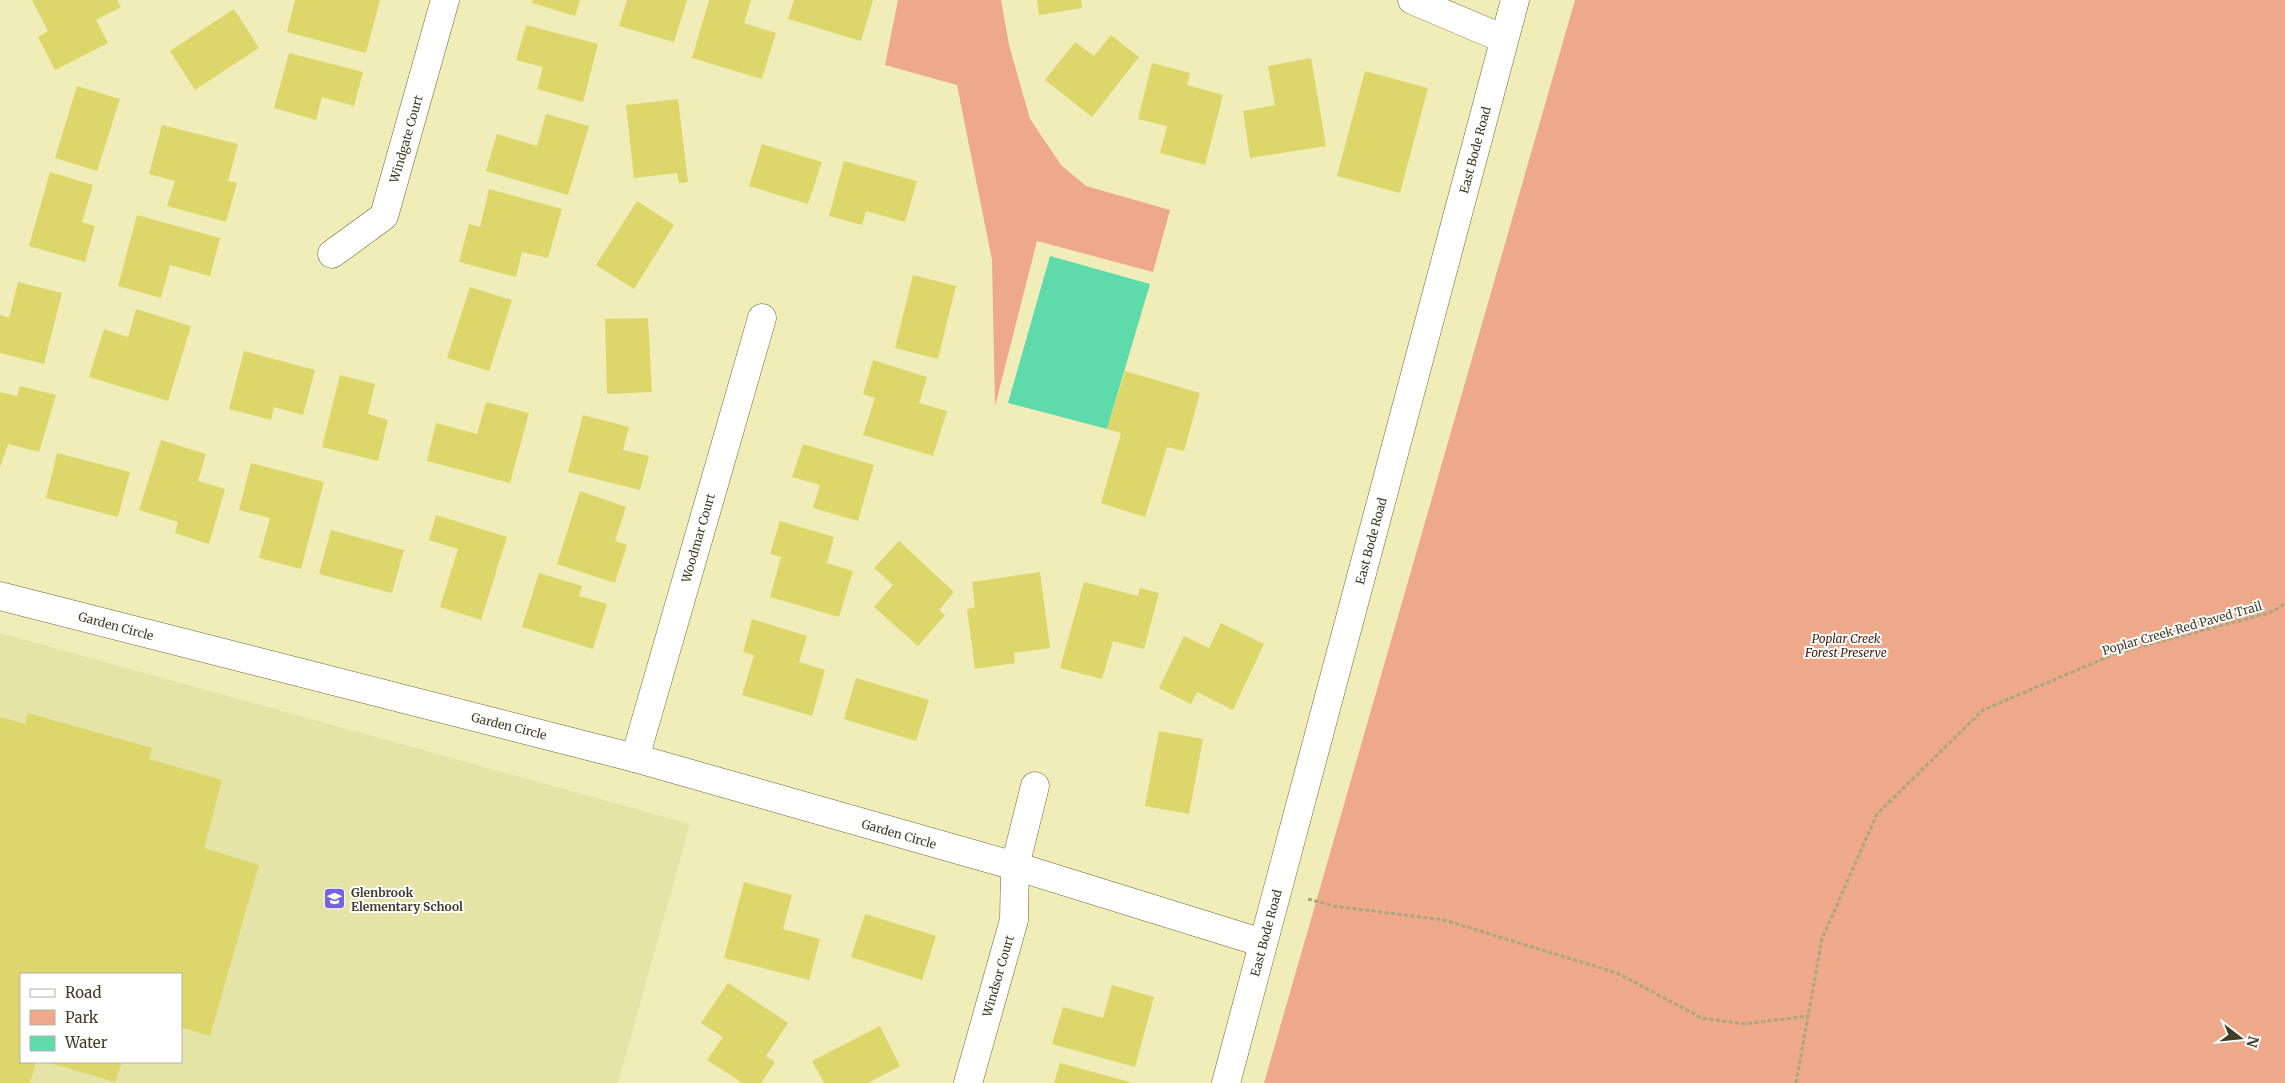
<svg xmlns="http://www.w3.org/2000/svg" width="2285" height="1083" font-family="Merriweather,serif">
<rect width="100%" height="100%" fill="#f0edb9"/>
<path fill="#e6e3a7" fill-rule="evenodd" d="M0 633 690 824 618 1083H0ZM21 974H181V1062H21Z"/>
<g fill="#eda98a">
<path d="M898 0H1001L1009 45 1030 119 1061 165 1086 186 1170 210 1153 272 1037 241 995 406 992 260 957 85 885 65Z"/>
<path d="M1575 0H2285V1083H1264Z"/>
</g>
<path fill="#5edaab" d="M1050 256 1150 284 1107 429 1008 403Z"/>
<g fill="#ddd76b">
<path d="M32 0H117L121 7 96 20 108 43 55 70 38 37 48 31Z"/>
<path d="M295 0H380L366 53 287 32Z"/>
<path d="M533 0H580L575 16 532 3Z"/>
<path d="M627 0H687L674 42 619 26Z"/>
<path d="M709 0H751L744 23 776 33 762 79 692 58Z"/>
<path d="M794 0H873L861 41 788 19Z"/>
<path d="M1037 0H1081L1082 8 1039 15Z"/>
<path d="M234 9 259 48 195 90 170 51Z"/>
<path d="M526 25 598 44 583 102 537 89 543 67 516 60Z"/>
<path d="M1111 35 1139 57 1092 117 1045 80 1075 42 1094 56Z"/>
<path d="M289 53 363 72 354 106 322 97 316 120 274 108Z"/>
<path d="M1311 58 1326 146 1250 158 1243 111 1275 105 1268 66Z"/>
<path d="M1152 63 1190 73 1187 85 1223 95 1205 165 1160 153 1167 126 1138 119Z"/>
<path d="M1365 71 1428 88 1400 193 1337 176Z"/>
<path d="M77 86 120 99 97 171 55 158Z"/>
<path d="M678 99 688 182 679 183 677 173 634 178 626 105Z"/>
<path d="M546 114 589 126 568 195 486 171 497 134 537 146Z"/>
<path d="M162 125 238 144 228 181 237 183 226 222 167 206 175 181 149 174Z"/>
<path d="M762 144 822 162 808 204 749 186Z"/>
<path d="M844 161 917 181 905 222 866 211 862 225 829 216Z"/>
<path d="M50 172 93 185 82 222 95 226 85 262 29 246Z"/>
<path d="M489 189 562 209 548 258 522 252 516 277 459 262 469 224 480 227Z"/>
<path d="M637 201 674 225 634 289 596 265Z"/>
<path d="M137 215 220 238 210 276 170 265 161 298 118 286Z"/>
<path d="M913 275 956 286 938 359 895 348Z"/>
<path d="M18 282 62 293 44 364 0 353V315L9 318Z"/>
<path d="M470 287 512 300 489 371 447 358Z"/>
<path d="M136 309 191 326 168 401 89 377 104 329 128 337Z"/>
<path d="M648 318 652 392 607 394 605 319Z"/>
<path d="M244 351 315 370 303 415 274 407 271 420 229 409Z"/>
<path d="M873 360 927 377 919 403 947 411 933 456 863 435 875 398 863 394Z"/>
<path d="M1125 371 1200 393 1184 451 1167 447 1145 517 1101 503 1121 433 1107 429Z"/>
<path d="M340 375 375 384 368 414 388 420 378 461 322 447Z"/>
<path d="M20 386 56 395 39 452 8 444 0 468V392L17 396Z"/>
<path d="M486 402 529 413 510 483 427 461 436 423 477 434Z"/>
<path d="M583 415 629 427 623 450 649 456 640 490 568 472Z"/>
<path d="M161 440 206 454 198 481 225 489 209 544 175 533 178 522 139 510Z"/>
<path d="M803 444 874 465 858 521 813 508 820 485 792 477Z"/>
<path d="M57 453 130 472 118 517 46 498Z"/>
<path d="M251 463 324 482 301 569 259 558 270 518 239 510Z"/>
<path d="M580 491 626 507 615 541 627 545 615 583 557 564Z"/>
<path d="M436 515 507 537 481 620 440 607 458 549 429 540Z"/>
<path d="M780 521 834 537 827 563 853 571 839 617 770 597 781 557 770 554Z"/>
<path d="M331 530 404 550 392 593 319 574Z"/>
<path d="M899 541 954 592 939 610 945 615 918 646 874 607 893 585 874 568Z"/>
<path d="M1040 572 1050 648 1014 653 1015 663 975 669 967 609 975 607 972 582Z"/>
<path d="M539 573 582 586 579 596 607 604 593 649 522 627Z"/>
<path d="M1084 582 1138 596 1140 588 1159 593 1144 649 1113 641 1102 679 1060 668Z"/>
<path d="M752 619 807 636 799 662 825 670 812 716 742 695 754 655 743 652Z"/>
<path d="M1221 623 1264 644 1233 710 1197 692 1191 704 1159 688 1184 636 1209 648Z"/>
<path d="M856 678 929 700 916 741 844 719Z"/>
<path d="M28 713 152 748 149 759 222 780 204 848 259 865 210 1036 181 1027V974H21V1062H36L30 1083H0V717L25 724Z"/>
<path d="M1159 731 1203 739 1189 814 1145 806Z"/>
<path d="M744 882 792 895 783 929 820 939 809 980 724 958Z"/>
<path d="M865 914 936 936 922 980 851 957Z"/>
<path d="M728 983 788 1023 766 1056 775 1062 761 1083H742L707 1060 723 1037 701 1023Z"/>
<path d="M1112 985 1154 997 1135 1067 1052 1044 1063 1007 1103 1018Z"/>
<path d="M880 1026 900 1066 868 1083H824L812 1061Z"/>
<path d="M46 1062H122L115 1082Z"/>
<path d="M1060 1063 1130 1082V1083H1054Z"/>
</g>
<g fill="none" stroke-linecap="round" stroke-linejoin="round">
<defs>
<g id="minor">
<path d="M1412 0 1504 39"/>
<path d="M332 254 384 216 445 0"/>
<path d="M0 596 635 758 1015 866 1263 943"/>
<path d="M635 758 762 318"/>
<path d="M968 1083 1014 920 1015 866 1035 786"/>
<path d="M1226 1083 1515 0"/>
</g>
</defs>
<use href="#minor" stroke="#696637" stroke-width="29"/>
<g stroke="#a9a77f" stroke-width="3" stroke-dasharray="4 2.5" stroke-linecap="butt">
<path d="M1308 899 1334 906 1444 920 1617 973 1702 1018 1744 1024 1808 1016"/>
<path d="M1796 1083 1822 939 1877 814 1983 710 2117 653 2269 613 2285 604"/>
</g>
<use href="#minor" stroke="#fff" stroke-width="28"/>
</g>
<defs>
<symbol id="school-square" viewBox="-11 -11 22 22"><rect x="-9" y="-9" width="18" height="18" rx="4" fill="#7463de" stroke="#fff"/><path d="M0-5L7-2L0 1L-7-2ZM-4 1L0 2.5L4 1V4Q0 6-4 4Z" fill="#fff"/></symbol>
</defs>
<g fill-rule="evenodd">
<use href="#school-square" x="322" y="886" width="25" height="25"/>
</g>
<g text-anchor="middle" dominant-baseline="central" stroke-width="4" stroke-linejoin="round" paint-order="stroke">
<g font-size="12" fill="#3e3d28" stroke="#fff">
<text transform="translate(406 139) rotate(-74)">Windgate Court</text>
<text transform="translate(1475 150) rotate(-75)">East Bode Road</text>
<text transform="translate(698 538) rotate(-74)">Woodmar Court</text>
<text transform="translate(1371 541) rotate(-75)">East Bode Road</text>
<text transform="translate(116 626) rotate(15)">Garden Circle</text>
<text transform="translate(2182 628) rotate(-16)">Poplar Creek Red Paved Trail</text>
<text transform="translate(509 726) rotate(14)">Garden Circle</text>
<text transform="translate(899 834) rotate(16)">Garden Circle</text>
<text transform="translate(1266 933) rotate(-75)">East Bode Road</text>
<text transform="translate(998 976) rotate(-74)">Windsor Court</text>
</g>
<g font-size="12" font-style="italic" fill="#47220f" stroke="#fff">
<text x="1846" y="638">Poplar Creek<tspan x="1846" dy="14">Forest Preserve</tspan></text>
</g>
<g font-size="12" font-weight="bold" fill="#3e3d28" stroke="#fff" text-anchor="start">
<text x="351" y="892">Glenbrook<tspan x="351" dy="14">Elementary School</tspan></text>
</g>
</g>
<rect x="20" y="973" width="162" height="90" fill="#ffffff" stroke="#b2b1a9"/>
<rect x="30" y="989" width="25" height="8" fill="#ffffff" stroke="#b2b1a9"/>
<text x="65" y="998" font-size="15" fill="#3e3d28">Road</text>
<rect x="30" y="1010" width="25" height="15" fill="#eda98a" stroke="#b2b1a9"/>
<text x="65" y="1023" font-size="15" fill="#3e3d28">Park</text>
<rect x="30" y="1036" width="25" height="15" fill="#5edaab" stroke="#b2b1a9"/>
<text x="65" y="1048" font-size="15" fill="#3e3d28">Water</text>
<g transform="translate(2240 1038) rotate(106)" stroke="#ffffff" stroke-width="4" paint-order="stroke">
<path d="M0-4L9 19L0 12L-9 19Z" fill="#3e3d28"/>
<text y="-8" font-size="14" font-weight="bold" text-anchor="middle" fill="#3e3d28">N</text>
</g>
</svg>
